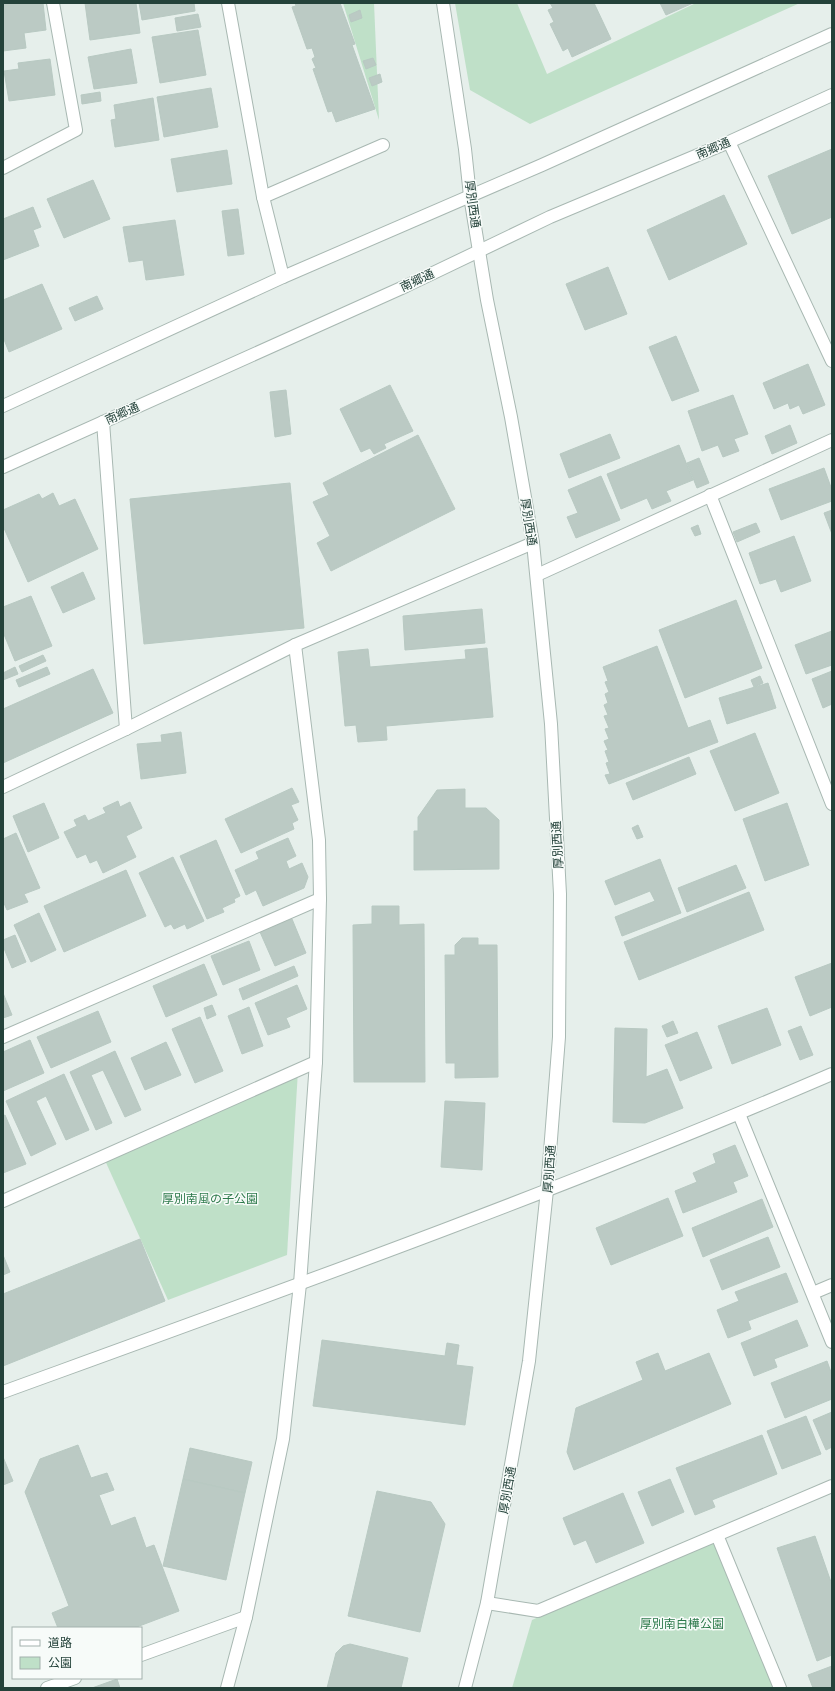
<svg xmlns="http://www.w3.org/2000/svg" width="835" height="1691" font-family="'IBM Plex Sans','Noto Sans JP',sans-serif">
<rect width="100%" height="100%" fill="#e6efeb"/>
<g fill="#bfe0c8">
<path d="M343 3H374L379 120Z"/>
<path d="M455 3H517L547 74 696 3H800L530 124 470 90Z"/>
<path d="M298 1070 287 1255 168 1300 103 1156Z"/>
<path d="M717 1535 779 1688H512L532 1620Z"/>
</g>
<g fill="#bbcac4" stroke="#b8c9c2">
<path d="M3 3H43L46 30 24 33 26 48 3 51Z"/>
<path d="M85 3H136L140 33 90 40Z"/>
<path d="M139 3H194L195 11 142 20Z"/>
<path d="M295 3H340L355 44 352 45 375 109 336 122 332 111 328 112 313 69 316 68 312 59 315 57 312 48 307 49 292 7 296 6Z"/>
<path d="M550 3H594L611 39 572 57 568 48 563 51 550 24 554 22 548 10 553 8Z"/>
<path d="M660 3H693L666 15Z"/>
<path d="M360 10 362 18 351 22 349 15Z"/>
<path d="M198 14 201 27 177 31 175 18Z"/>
<path d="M198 30 206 75 160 83 152 37Z"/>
<path d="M131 49 137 83 94 89 88 57Z"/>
<path d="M373 58 376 65 366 69 363 61Z"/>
<path d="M50 59 55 95 9 101 4 71 19 69 18 63Z"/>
<path d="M380 74 382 82 372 86 369 78Z"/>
<path d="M211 88 218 127 164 137 157 97Z"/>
<path d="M100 92 101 101 82 104 81 95Z"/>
<path d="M153 98 159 140 115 147 111 120 116 119 114 105Z"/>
<path d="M832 149V217L792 234 768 176Z"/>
<path d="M227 150 232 184 177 192 171 159Z"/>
<path d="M93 180 110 219 64 238 47 199Z"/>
<path d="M724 195 747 244 669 280 647 230Z"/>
<path d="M33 207 41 227 33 230 39 246 3 260V219Z"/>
<path d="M238 209 244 254 228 256 222 211Z"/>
<path d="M175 220 184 275 146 280 143 260 129 262 123 227Z"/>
<path d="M608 267 627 314 585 330 566 284Z"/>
<path d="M42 284 62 329 9 352 3 337V300Z"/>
<path d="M97 296 103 309 75 321 69 308Z"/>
<path d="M676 336 699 391 672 401 649 347Z"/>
<path d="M808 364 825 405 803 414 799 405 790 409 788 403 774 409 763 383Z"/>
<path d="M390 385 413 431 384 444 386 448 374 454 370 448 361 452 340 409Z"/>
<path d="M286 390 291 434 275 437 270 392Z"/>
<path d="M733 395 748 434 734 439 739 451 723 457 718 445 702 451 688 411Z"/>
<path d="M790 425 797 443 772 454 765 436Z"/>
<path d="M610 434 620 458 569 478 560 454Z"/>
<path d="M418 435 455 509 331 571 317 543 330 536 313 502 329 495 323 483Z"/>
<path d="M679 445 693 480 666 491 671 501 652 509 647 498 621 509 607 474Z"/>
<path d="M699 458 709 483 697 488 687 463Z"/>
<path d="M824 468 832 490V501L781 520 769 489Z"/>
<path d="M601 476 620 520 576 538 567 517 578 513 568 490Z"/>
<path d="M290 483 304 628 144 644 130 499Z"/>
<path d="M53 493 59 506 75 499 98 549 28 582 3 526V510L39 494 42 499Z"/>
<path d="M832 510V534L824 513Z"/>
<path d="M756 523 760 532 737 542 733 532Z"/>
<path d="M698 525 701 534 695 536 691 528Z"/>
<path d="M794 536 811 581 781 592 776 579 760 584 749 553Z"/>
<path d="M83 572 95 599 63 613 51 587Z"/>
<path d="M31 596 52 646 15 661 3 632V607Z"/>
<path d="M736 600 762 668 685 698 659 630Z"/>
<path d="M482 609 485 643 405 650 403 616Z"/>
<path d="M832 631V665L806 674 795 645Z"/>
<path d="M657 646 688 728 710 720 718 742 609 784 605 775 610 774 606 763 609 762 605 751 608 750 604 741 609 739 605 729 609 728 604 716 608 715 604 705 608 703 605 694 609 692 605 682 608 681 603 667Z"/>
<path d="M487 648 493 717 386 726 387 740 358 742 356 725 345 726 338 652 368 649 370 667 466 659 465 650Z"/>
<path d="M43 655 46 661 22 672 19 666Z"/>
<path d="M15 667 18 674 3 680V673Z"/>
<path d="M47 667 50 674 19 687 16 680Z"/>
<path d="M93 669 113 713 3 763V709Z"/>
<path d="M832 671V704L823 708 812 679Z"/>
<path d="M760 676 763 683 754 687 751 680Z"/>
<path d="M768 683 776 708 727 724 719 698Z"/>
<path d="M181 732 186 773 141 779 137 744 162 742 161 735Z"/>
<path d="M755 733 779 793 735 811 710 751Z"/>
<path d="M689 757 696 774 633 800 626 783Z"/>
<path d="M292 788 299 802 291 805 298 820 292 823 294 829 241 853 225 819Z"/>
<path d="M465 789V808H486L499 820V869L414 870V831H418V817L437 790Z"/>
<path d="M118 801 120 807 130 802 142 828 126 836 136 857 103 873 97 860 90 863 86 854 77 858 64 832 77 826 74 820 85 815 88 821 106 813 103 808Z"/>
<path d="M44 803 59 838 28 852 13 816Z"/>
<path d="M787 803 809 865 765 881 743 819Z"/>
<path d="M638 825 643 837 637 839 632 828Z"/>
<path d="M16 833 40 888 24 894 28 902 7 910 3 901V839Z"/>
<path d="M288 838 296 856 286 861 289 869 302 863 308 877 304 888 263 906 256 890 246 895 235 870 259 859 256 852Z"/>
<path d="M216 840 240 896 234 899 235 902 222 908 224 912 207 919 180 856Z"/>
<path d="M173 857 204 921 187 929 185 924 174 929 171 924 165 927 139 873Z"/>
<path d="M660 859 681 913 622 936 615 917 655 901 650 891 615 905 605 881Z"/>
<path d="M736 865 746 888 687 912 678 888Z"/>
<path d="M126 870 146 916 64 952 44 906Z"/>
<path d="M749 892 764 930 639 980 624 942Z"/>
<path d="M372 906H399V925L424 924 425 1082H354L353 925 372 924Z"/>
<path d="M39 913 56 950 31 962 14 925Z"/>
<path d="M292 919 306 953 275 966 260 932Z"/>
<path d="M15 935 26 962 12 968 3 946V940Z"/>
<path d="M462 938H478V945H497L498 1077 455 1078V1063H446L445 955H455V945Z"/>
<path d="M249 941 260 970 223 985 211 956Z"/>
<path d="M832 963V1007L810 1016 795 977Z"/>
<path d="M204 964 217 995 166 1017 153 986Z"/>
<path d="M294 966 298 976 243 1000 239 989Z"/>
<path d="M297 985 307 1009 286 1018 290 1027 268 1035 255 1003Z"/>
<path d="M3 993 12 1015 3 1018Z"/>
<path d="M212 1005 216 1015 207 1019 204 1008Z"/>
<path d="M249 1007 263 1046 242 1054 228 1016Z"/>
<path d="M767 1008 781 1045 732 1064 718 1026Z"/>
<path d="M98 1011 111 1042 51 1068 37 1037Z"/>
<path d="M200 1017 223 1071 195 1083 172 1029Z"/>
<path d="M673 1021 678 1033 667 1037 662 1026Z"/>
<path d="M801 1026 813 1055 800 1060 788 1031Z"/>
<path d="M615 1028 647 1029 646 1077 667 1069 683 1108 645 1123 613 1122Z"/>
<path d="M697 1032 712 1068 680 1081 665 1045Z"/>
<path d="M30 1040 44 1073 3 1091V1052Z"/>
<path d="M166 1042 181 1075 145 1090 131 1058Z"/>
<path d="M115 1051 141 1110 125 1117 103 1070 91 1075 112 1123 96 1130 70 1072Z"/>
<path d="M64 1074 89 1130 66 1140 46 1096 36 1101 56 1144 31 1156 6 1101Z"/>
<path d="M445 1101 485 1103 482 1170 441 1167Z"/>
<path d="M5 1115 26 1164 3 1173V1116Z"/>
<path d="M735 1145 748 1176 733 1182 737 1192 683 1213 675 1191 697 1182 693 1173 716 1163 713 1154Z"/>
<path d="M668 1198 683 1236 611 1265 596 1228Z"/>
<path d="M762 1199 773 1227 703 1257 692 1228Z"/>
<path d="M768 1237 780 1267 722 1290 710 1260Z"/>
<path d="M140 1239 165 1301 3 1366V1294Z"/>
<path d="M3 1255 10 1272 3 1275Z"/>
<path d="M786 1273 798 1302 748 1321 751 1329 728 1338 717 1310 739 1301 735 1292Z"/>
<path d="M797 1320 808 1346 774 1359 777 1367 754 1376 741 1343Z"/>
<path d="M322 1340 445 1356 447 1343 459 1345 456 1365 473 1367 465 1425 313 1406Z"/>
<path d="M658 1353 665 1371 709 1353 731 1404 574 1470 567 1452 576 1408 643 1380 636 1362Z"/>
<path d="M827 1361 832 1375V1399L785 1418 771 1383Z"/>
<path d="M832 1412V1447L826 1450 813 1420Z"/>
<path d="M806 1416 821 1454 782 1469 767 1431Z"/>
<path d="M762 1435 777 1474 712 1500 715 1507 695 1515 676 1468Z"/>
<path d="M78 1445 91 1478 107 1473 114 1490 99 1495 111 1526 135 1517 146 1548 154 1545 179 1611 134 1628H58L52 1613 69 1606 25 1492 40 1459Z"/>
<path d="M190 1448 252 1462 245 1493 183 1479Z"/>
<path d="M3 1457 13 1481 3 1485Z"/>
<path d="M183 1479 245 1493 226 1580 163 1566Z"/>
<path d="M670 1479 684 1512 652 1526 638 1492Z"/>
<path d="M377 1491 431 1502 445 1524 420 1632 348 1616Z"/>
<path d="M623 1493 644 1543 596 1563 586 1540 574 1545 563 1518Z"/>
<path d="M815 1536 832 1585V1655L817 1661 777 1548Z"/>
<path d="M350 1644 408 1658 401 1688H327L336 1653 343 1646Z"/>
<path d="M832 1666V1688H813L808 1675Z"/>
<path d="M117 1679 120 1688H92Z"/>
</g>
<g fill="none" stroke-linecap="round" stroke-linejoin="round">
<defs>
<g id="minor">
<path d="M228 3 263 197 283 277"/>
<path d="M443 3 465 149 470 196 487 300 511 417 533 543 551 724 560 894 559 1037 547 1190 529 1361 487 1603 465 1688"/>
<path d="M729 142 832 361"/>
<path d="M3 168 76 130 53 3"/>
<path d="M263 197 383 145"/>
<path d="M3 406 283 277 542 165 832 34"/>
<path d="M103 422 126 729"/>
<path d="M3 467 406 286 550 217 729 142 832 95"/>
<path d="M710 495 832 804"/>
<path d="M537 575 832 440"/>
<path d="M3 787 126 729 295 645 533 543"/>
<path d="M3 1037 320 899"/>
<path d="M739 1114 832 1342"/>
<path d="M3 1201 316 1062"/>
<path d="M813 1293 832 1285"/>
<path d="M3 1392C281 1291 560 1191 832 1074"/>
<path d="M717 1535 780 1688"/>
<path d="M487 1603 538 1611 832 1486"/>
<path d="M141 1655 246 1617"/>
<path d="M47 1688 75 1678"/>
<path d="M227 1688 246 1617 283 1439 300 1284 316 1062 320 899 319 840 295 645"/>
</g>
</defs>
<use href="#minor" stroke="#a8b8b2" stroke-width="14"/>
<use href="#minor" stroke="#fff" stroke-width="12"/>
</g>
<g text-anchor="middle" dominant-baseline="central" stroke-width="3" stroke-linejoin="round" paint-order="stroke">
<g font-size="12" fill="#24423a" stroke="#f7fbf9">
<text transform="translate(713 148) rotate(-23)">南郷通</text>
<text transform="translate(473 204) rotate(82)">厚別西通</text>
<text transform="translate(417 280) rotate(-25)">南郷通</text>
<text transform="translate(122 413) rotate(-24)">南郷通</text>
<text transform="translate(529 522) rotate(81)">厚別西通</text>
<text transform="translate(557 845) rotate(-93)">厚別西通</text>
<text transform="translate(549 1169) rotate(-86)">厚別西通</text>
<text transform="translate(507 1490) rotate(-80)">厚別西通</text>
</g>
<g font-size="12" fill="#2d7a4b" stroke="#f7fbf9">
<text x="210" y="1198">厚別南風の子公園</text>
<text x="682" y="1623">厚別南白樺公園</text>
</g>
</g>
<rect width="835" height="1691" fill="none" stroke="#24423a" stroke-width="8"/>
<rect x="12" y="1627" width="130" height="52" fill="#f7fbf9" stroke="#a3b1ad"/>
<rect x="20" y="1640" width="20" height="6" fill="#ffffff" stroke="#a3b1ad"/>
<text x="48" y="1647" font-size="12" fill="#24423a">道路</text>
<rect x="20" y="1657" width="20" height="12" fill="#bfe0c8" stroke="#a3b1ad"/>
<text x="48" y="1667" font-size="12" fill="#24423a">公園</text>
</svg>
